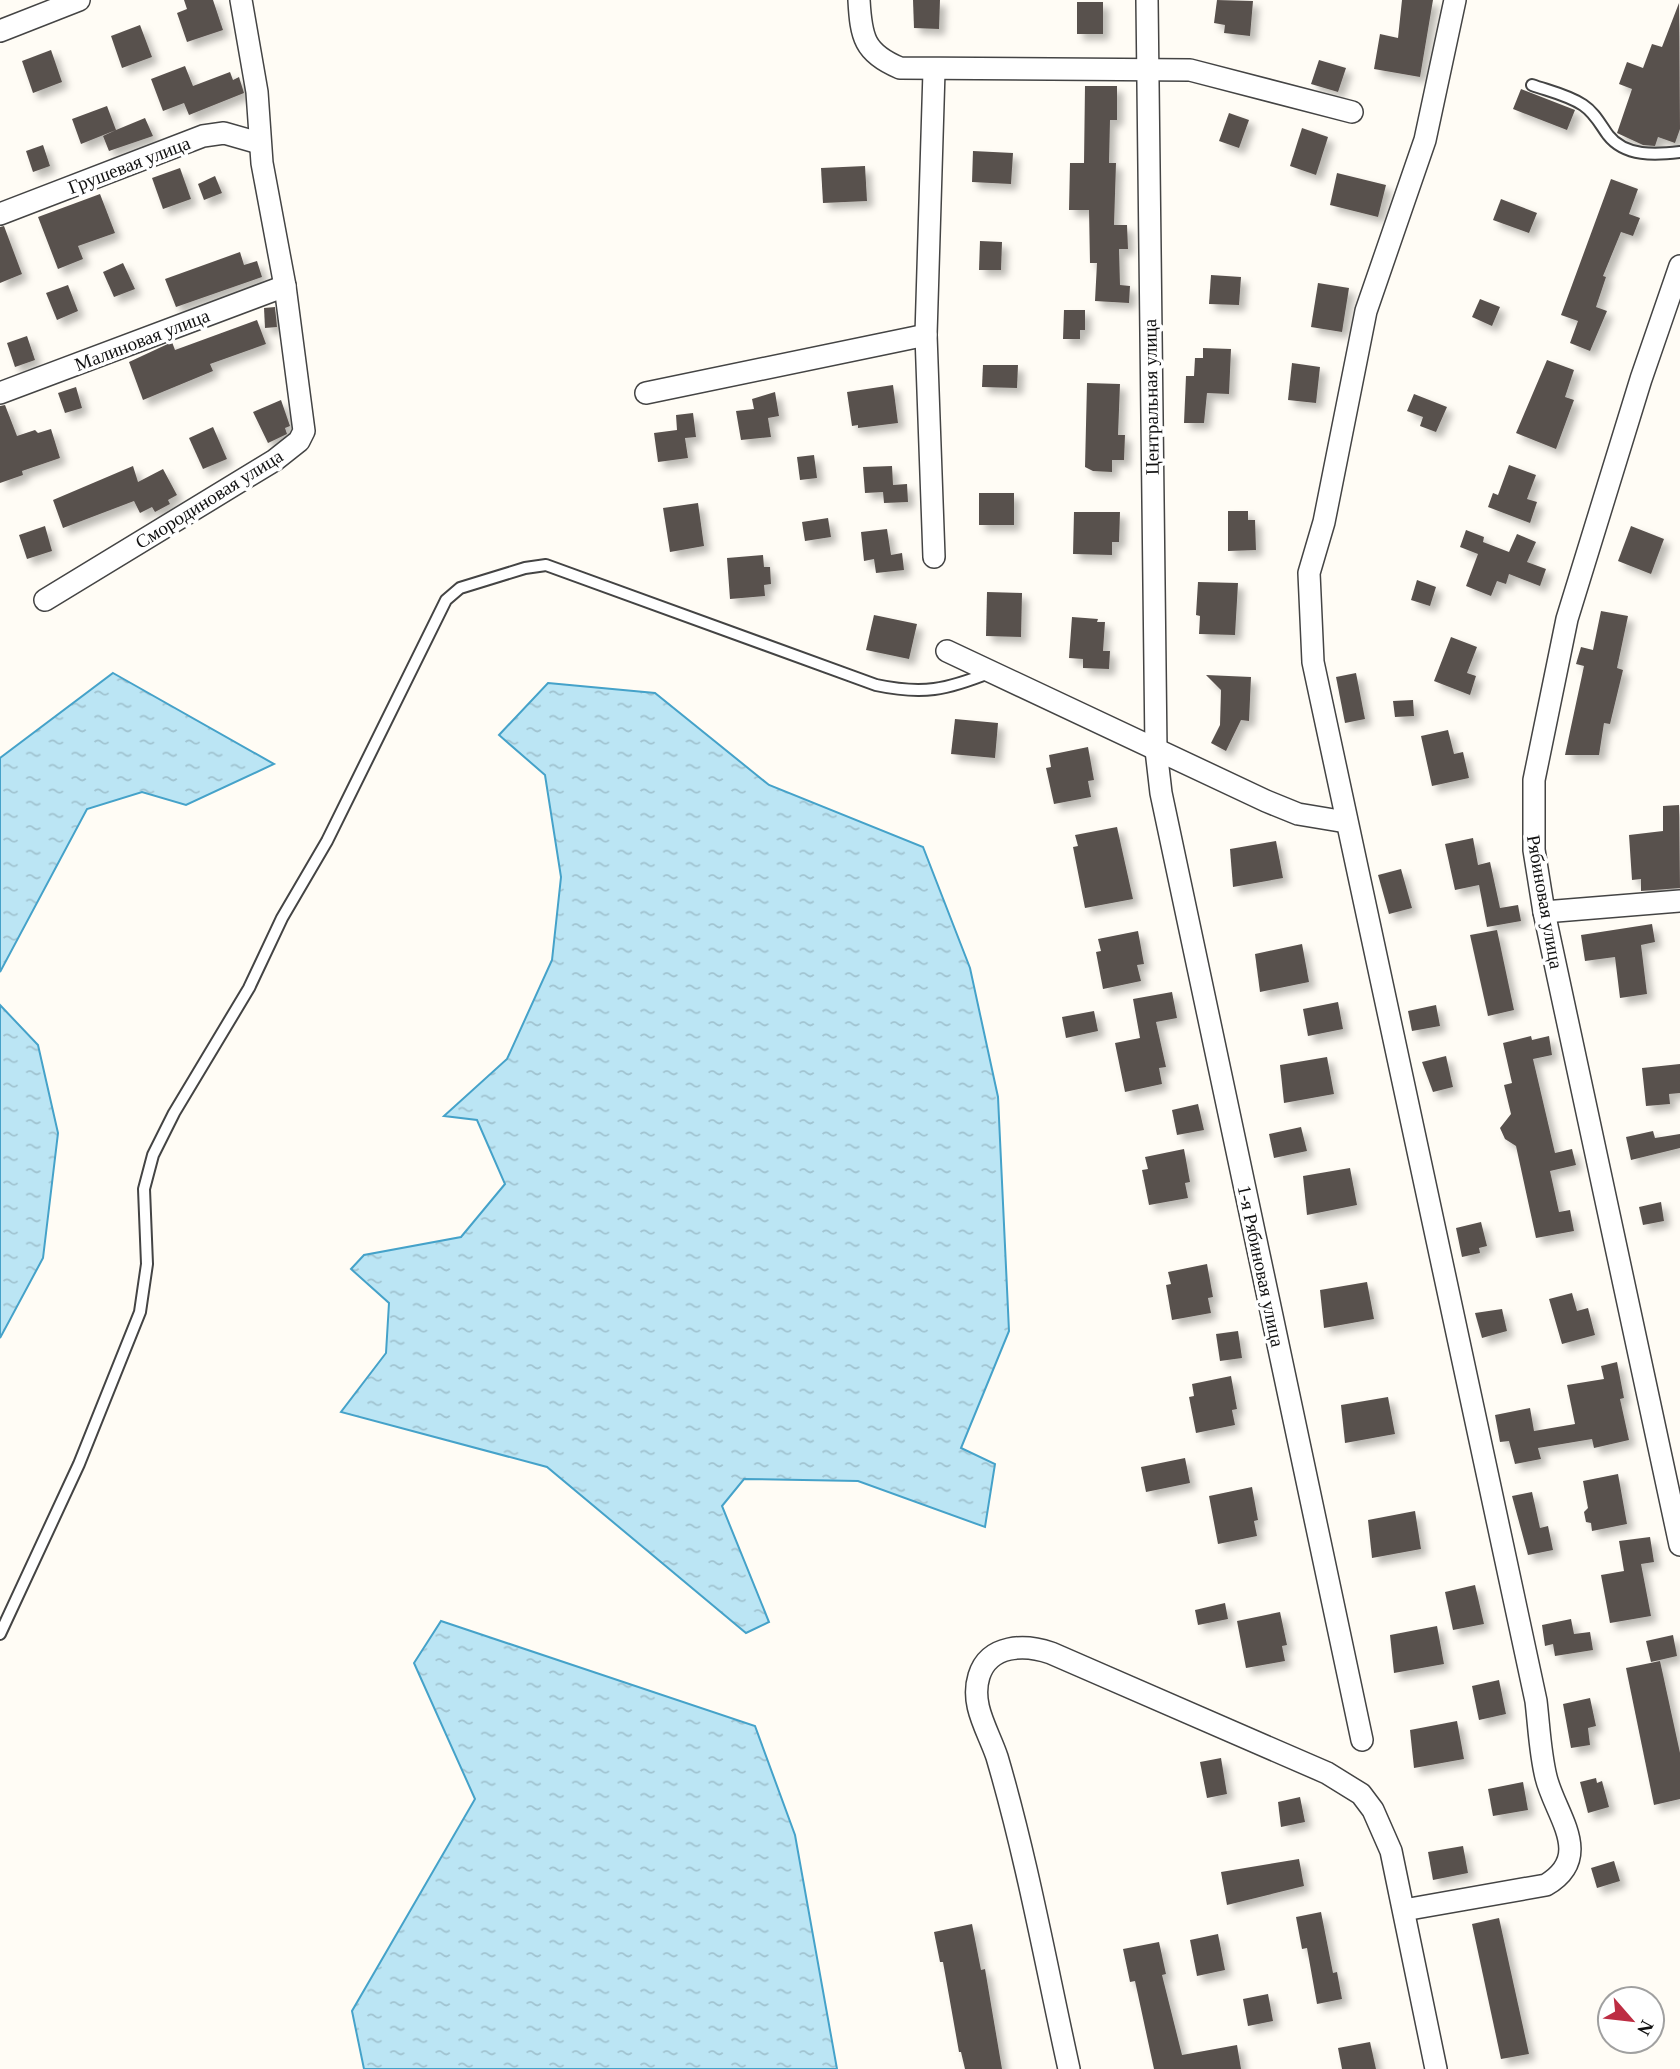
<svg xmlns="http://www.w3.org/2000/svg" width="1680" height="2069" font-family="'Times New Roman',serif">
<defs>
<pattern id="water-ripples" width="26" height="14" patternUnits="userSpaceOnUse" patternTransform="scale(1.75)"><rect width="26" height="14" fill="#bbe5f4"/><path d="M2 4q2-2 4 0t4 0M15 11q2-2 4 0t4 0" fill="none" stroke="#a0c3d0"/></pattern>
<filter id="shadow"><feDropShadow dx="6" dy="6" stdDeviation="3.5" flood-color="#0004"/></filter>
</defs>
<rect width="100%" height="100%" fill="#fffcf5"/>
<g fill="url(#water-ripples)" stroke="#45a2c9" stroke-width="2">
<path d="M113 673 274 764 186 805 142 792 87 809 0 972V758Z"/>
<path d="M548 683 655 693 769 785 923 847 970 968 998 1097 1009 1331 961 1448 995 1464 985 1527 858 1481 744 1479 722 1506 769 1622 746 1633 547 1467 341 1412 386 1353 389 1303 351 1269 364 1255 461 1237 505 1184 477 1120 444 1116 507 1059 552 960 561 877 545 775 499 735Z"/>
<path d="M0 1005 38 1045 58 1133 43 1258 0 1338Z"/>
<path d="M441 1621 755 1726 795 1835 837 2069H364L352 2011 475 1799 414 1663Z"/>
</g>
<g fill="#59514d" filter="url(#shadow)">
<path d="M184 0H213L223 30 187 42 177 13 187 9Z"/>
<path d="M913 0H940L939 29 914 28Z"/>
<path d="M1217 0 1253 1 1250 36 1224 33 1225 25 1214 23Z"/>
<path d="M1402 0H1433L1420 77 1374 69 1380 34 1398 38Z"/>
<rect x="1077" y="2" width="26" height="32"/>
<path d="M1679 3 1680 129 1675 143 1658 137 1655 146 1643 145 1617 133 1632 89 1619 84 1627 62 1643 68 1652 44 1662 47Z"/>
<path d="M140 25 152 57 122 68 111 36Z"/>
<path d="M51 50 62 82 33 93 22 61Z"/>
<path d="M1319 60 1346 68 1338 92 1311 84Z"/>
<path d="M185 66 193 86 230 72 233 80 239 77 244 93 189 115 184 103 163 111 151 79Z"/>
<path d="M1085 86H1117V120H1110L1109 163H1116L1114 225H1127L1128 249H1119L1120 285 1130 286 1129 303 1095 301 1097 263H1090L1089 210H1069L1070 163H1084Z"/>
<path d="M1521 89 1575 110 1567 130 1513 109Z"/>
<path d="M107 106 116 130 145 118 153 136 109 151 103 136 116 130 81 144 72 119Z"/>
<path d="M1229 113 1249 120 1239 148 1219 141Z"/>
<path d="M1302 128 1328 137 1316 175 1290 166Z"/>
<path d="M43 145 50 166 33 172 26 151Z"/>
<path d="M973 151 1013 153 1011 184 972 182Z"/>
<path d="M865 166 867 201 823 203 821 168Z"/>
<path d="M180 168 191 199 163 209 152 178Z"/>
<path d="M1337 173 1386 185 1378 217 1330 205Z"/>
<path d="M215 176 222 193 204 200 198 184Z"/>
<path d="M1611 179 1638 189 1629 214 1640 218 1633 236 1621 232 1603 276 1606 277 1596 307 1607 311 1590 351 1570 343 1578 321 1561 315Z"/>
<path d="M100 194 115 233 78 246 83 259 58 269 38 217Z"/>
<path d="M1501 199 1537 213 1529 233 1493 220Z"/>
<path d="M4 226 22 274 0 283V227Z"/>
<path d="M980 241 1002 242 1001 270H979Z"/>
<path d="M240 252 244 265 257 261 262 277 176 307 165 279Z"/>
<path d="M123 263 135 289 114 297 103 272Z"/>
<path d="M1211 275 1241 277 1239 305 1209 304Z"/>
<path d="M1318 283 1349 288 1342 332 1311 327Z"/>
<path d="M68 285 78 311 57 320 46 293Z"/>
<path d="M1480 299 1500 307 1492 326 1472 317Z"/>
<path d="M275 307 277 327 265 328 264 308Z"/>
<path d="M1064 310H1085V330H1080V339H1063Z"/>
<path d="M257 320 266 344 210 364 213 371 143 400 129 362 172 342 175 350Z"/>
<path d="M27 336 35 360 15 367 7 343Z"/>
<path d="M1203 348 1231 349 1229 394 1207 393 1204 423H1184L1186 376H1194L1195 358H1203Z"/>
<path d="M1547 360 1574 370 1565 397 1574 400 1556 449 1516 433Z"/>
<path d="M1292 363 1320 367 1316 403 1288 400Z"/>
<path d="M983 365H1018L1017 388 982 387Z"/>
<path d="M1087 383 1120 384 1118 435H1125L1124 460H1112V472L1093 471 1085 467Z"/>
<path d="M893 385 898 423 858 428V425L852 426 847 392Z"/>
<path d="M76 387 82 408 65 413 58 393Z"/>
<path d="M775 392 779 416 768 418 771 437 741 440 736 411 754 409 752 399Z"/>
<path d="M1414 394 1447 407 1436 432 1420 426 1423 417 1407 411Z"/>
<path d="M281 400 290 426 285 428 287 434 268 443 253 412Z"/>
<path d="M5 405 17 436 35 430 38 433 51 429 60 458 22 471 23 475 0 483V406Z"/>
<path d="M693 413 696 437 685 438 688 458 658 462 654 433 677 430 676 415Z"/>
<path d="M213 427 227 459 203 469 189 438Z"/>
<path d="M814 455 817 478 800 480 797 457Z"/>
<path d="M1509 465 1536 475 1527 499 1537 502 1530 523 1488 507 1493 493 1498 495Z"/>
<path d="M133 466 138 482 163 469 177 495 168 500 170 504 155 512 152 507 140 513 134 501 63 528 53 500Z"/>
<path d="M892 466 893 485 907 484 908 502 884 503 883 492 865 493 863 467Z"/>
<rect x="979" y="493" width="35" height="32"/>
<path d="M698 503 704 546 670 552 663 508Z"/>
<path d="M1228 511H1248V520H1255L1256 550 1228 551Z"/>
<path d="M1074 512H1120L1119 542H1112V555L1073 554Z"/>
<path d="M828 518 831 537 805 541 802 522Z"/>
<path d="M45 526 52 551 27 559 19 535Z"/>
<path d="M1631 526 1664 539 1651 574 1618 561Z"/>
<path d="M887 529 891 555 902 553 904 570 876 573 874 559 864 561 861 532Z"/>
<path d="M1466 530 1484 537 1483 542 1509 552 1517 534 1536 542 1527 562 1546 569 1540 586 1509 574 1506 584 1497 581 1491 596 1466 586 1478 554 1460 547Z"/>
<path d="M763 555 764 567H770L771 584 764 585 765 596 730 599 727 558Z"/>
<path d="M1417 580 1436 587 1430 606 1411 600Z"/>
<path d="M1198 582 1238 583 1235 635 1199 634 1200 616 1196 615Z"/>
<path d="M987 592 1022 593 1021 637 986 636Z"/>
<path d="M1601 611 1628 616 1617 668 1623 670 1610 724 1604 723 1599 755H1565L1584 666 1576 664 1581 647 1593 650Z"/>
<path d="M874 615 917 624 909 659 866 650Z"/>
<path d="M1072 617 1098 619 1097 622H1105L1103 651H1110L1109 669 1083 668V659L1069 658Z"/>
<path d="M1451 637 1477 647 1467 673 1476 676 1470 695 1434 681Z"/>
<path d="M1356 673 1365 719 1345 723 1336 677Z"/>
<path d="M1206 675 1251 677 1249 721 1241 720 1226 751 1211 743 1220 725 1221 690Z"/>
<path d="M1413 700 1414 716 1395 717 1393 701Z"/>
<path d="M955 719 998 723 995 758 951 754Z"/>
<path d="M1448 730 1454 754 1463 752 1469 778 1432 786 1421 736Z"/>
<path d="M1088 747 1094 780 1088 781 1091 797 1054 804 1046 768 1051 767 1049 755Z"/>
<path d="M1679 805 1680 888 1641 891V879L1632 880 1629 835 1663 831V806Z"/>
<path d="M1117 827 1133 899 1085 908 1073 847 1078 846 1075 835Z"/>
<path d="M1473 838 1478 865 1490 862 1500 908 1518 905 1521 921 1487 927 1479 885 1455 890 1445 844Z"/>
<path d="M1276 841 1283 878 1233 887 1230 849Z"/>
<path d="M1401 869 1412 908 1389 914 1378 875Z"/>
<path d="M1652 924 1655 942 1641 945 1647 994 1620 998 1615 957 1585 961 1581 935Z"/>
<path d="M1497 930 1514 1010 1488 1016 1470 935Z"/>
<path d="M1138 931 1144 964 1137 965 1141 981 1103 989 1096 952 1101 951 1098 939Z"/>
<path d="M1302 944 1309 982 1260 992 1255 954Z"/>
<path d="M1172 992 1177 1018 1156 1022 1166 1067 1159 1068 1162 1084 1125 1092 1115 1043 1140 1038 1133 999Z"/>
<path d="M1338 1002 1343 1029 1308 1036 1303 1009Z"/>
<path d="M1436 1005 1440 1026 1412 1031 1408 1011Z"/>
<path d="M1094 1011 1098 1031 1066 1038 1062 1017Z"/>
<path d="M1531 1036 1532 1040 1549 1036 1552 1055 1533 1059 1555 1153 1572 1149 1576 1165 1550 1171 1559 1212 1570 1210 1574 1231 1536 1238 1516 1146 1505 1139 1500 1128 1511 1114 1504 1085 1512 1083 1503 1043Z"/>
<path d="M1446 1056 1453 1087 1433 1092 1422 1062Z"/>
<path d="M1327 1057 1334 1094 1284 1103 1280 1065Z"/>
<path d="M1680 1064V1093L1669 1094 1670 1104 1646 1106 1642 1068Z"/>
<path d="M1198 1104 1204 1130 1177 1135 1172 1110Z"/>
<path d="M1301 1127 1307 1151 1274 1158 1269 1134Z"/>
<path d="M1653 1131 1655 1138 1680 1134V1148L1631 1160 1626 1137Z"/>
<path d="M1184 1149 1190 1182 1185 1183 1188 1198 1149 1205 1142 1170 1148 1169 1145 1157Z"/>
<path d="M1350 1168 1357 1205 1307 1215 1303 1176Z"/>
<path d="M1661 1202 1664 1221 1643 1225 1639 1207Z"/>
<path d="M1481 1222 1487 1246 1479 1248 1480 1253 1462 1257 1456 1228Z"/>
<path d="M1207 1264 1213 1297 1208 1298 1211 1313 1172 1320 1166 1285 1171 1284 1168 1272Z"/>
<path d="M1367 1282 1374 1319 1324 1328 1320 1290Z"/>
<path d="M1572 1293 1577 1311 1588 1308 1595 1335 1562 1344 1549 1299Z"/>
<path d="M1502 1309 1507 1331 1482 1338 1475 1313Z"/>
<path d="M1238 1331 1242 1358 1220 1361 1216 1334Z"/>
<path d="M1617 1362 1624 1398 1620 1399 1629 1440 1594 1448 1592 1439 1538 1448 1541 1459 1515 1464 1509 1441 1500 1442 1495 1415 1530 1408 1534 1431 1575 1424 1567 1385 1604 1379 1601 1366Z"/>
<path d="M1231 1376 1237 1409 1232 1410 1235 1425 1196 1433 1189 1397 1194 1396 1192 1384Z"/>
<path d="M1388 1397 1395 1434 1345 1443 1341 1405Z"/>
<path d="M1185 1458 1190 1483 1146 1492 1141 1467Z"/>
<path d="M1618 1474 1627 1524 1592 1531 1591 1523 1586 1522 1584 1512 1588 1508 1583 1481Z"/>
<path d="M1252 1487 1258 1520 1254 1521 1257 1536 1218 1544 1209 1496Z"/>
<path d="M1532 1492 1540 1528 1548 1526 1553 1550 1528 1555 1512 1496Z"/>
<path d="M1415 1511 1421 1549 1372 1558 1368 1520Z"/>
<path d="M1650 1537 1654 1562 1641 1564 1651 1616 1610 1623 1601 1575 1624 1571 1619 1541Z"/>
<path d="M1475 1585 1484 1624 1453 1630 1445 1592Z"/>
<path d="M1225 1603 1228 1619 1198 1625 1195 1610Z"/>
<path d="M1280 1612 1287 1645 1282 1646 1285 1661 1246 1668 1237 1621Z"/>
<path d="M1571 1619 1574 1634 1590 1632 1593 1650 1555 1656 1553 1644 1545 1646 1542 1625Z"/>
<path d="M1437 1626 1444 1664 1394 1673 1390 1635Z"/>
<path d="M1673 1635 1677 1656 1651 1662 1646 1641Z"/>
<path d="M1660 1661 1680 1753V1799L1654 1805 1626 1668Z"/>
<path d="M1499 1680 1506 1714 1479 1720 1472 1686Z"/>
<path d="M1590 1698 1596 1726 1588 1728 1590 1745 1571 1748 1563 1704Z"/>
<path d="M1457 1721 1464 1759 1414 1768 1410 1730Z"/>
<path d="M1221 1758 1227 1794 1207 1798 1200 1762Z"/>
<path d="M1596 1778 1597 1783 1602 1781 1609 1807 1588 1813 1580 1782Z"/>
<path d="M1523 1782 1528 1810 1493 1816 1488 1789Z"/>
<path d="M1300 1797 1305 1822 1281 1827 1278 1802Z"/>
<path d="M1463 1846 1468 1873 1433 1880 1428 1852Z"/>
<path d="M1299 1859 1304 1886 1227 1905 1221 1872Z"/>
<path d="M1614 1861 1620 1881 1597 1888 1591 1868Z"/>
<path d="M1321 1912 1333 1973 1337 1972 1342 1999 1317 2004 1307 1948 1302 1949 1296 1917Z"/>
<path d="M1499 1918 1529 2054 1501 2059 1472 1924Z"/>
<path d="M972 1924 981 1970 985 1969 1002 2069H965L961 2052H959L943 1962H940L934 1932Z"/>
<path d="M1218 1934 1225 1970 1197 1976 1190 1940Z"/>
<path d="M1159 1942 1166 1974 1162 1975 1182 2055 1237 2045 1241 2069H1154L1135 1981 1130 1982 1123 1949Z"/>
<path d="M1268 1994 1273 2021 1248 2026 1243 1999Z"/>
<path d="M1370 2042 1376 2069H1342L1338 2048Z"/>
</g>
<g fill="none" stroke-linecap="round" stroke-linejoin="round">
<defs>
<g id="lane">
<path d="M1532 85C1549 91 1568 95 1583 105 1595 113 1600 124 1608 135 1625 157 1656 155 1680 152"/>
<path d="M0 1634 79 1464 140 1312 147 1264 144 1189 153 1155 174 1113 249 988 282 918 327 841 446 600 460 588 525 568 546 565 876 685C923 695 946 690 991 672"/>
</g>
<g id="street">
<path d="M859 0C861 37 864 53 900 68L1190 70 1352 112"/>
<path d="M1147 0 1156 750 1161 793 1362 1740"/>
<path d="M0 31 79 0"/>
<path d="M0 214 203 136 224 133 259 143"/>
<path d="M1680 266 1641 379 1567 619 1534 780V850L1544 912 1680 1545"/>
<path d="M0 393 285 286"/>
<path d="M646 393 926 335"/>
<path d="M934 557 926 335 934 71"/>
<path d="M45 600 275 460 299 441 304 431 285 286 262 163 257 92 241 0"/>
<path d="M947 651 1266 801 1298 814 1346 822"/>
<path d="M1544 912 1680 901"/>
<path d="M1404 1910 1546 1885C1595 1856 1555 1815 1546 1777 1540 1753 1539 1726 1536 1701L1313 662 1309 573 1324 522 1366 311 1425 140 1455 0"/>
<path d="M1069 2069C1046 1965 1027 1859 997 1757 988 1730 970 1705 979 1676 989 1644 1025 1644 1051 1653L1327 1773 1361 1794 1373 1810 1391 1851 1436 2069"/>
</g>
</defs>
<use href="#lane" stroke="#444" stroke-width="14"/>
<use href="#street" stroke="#444" stroke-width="24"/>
<use href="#lane" stroke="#fff" stroke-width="10"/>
<use href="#street" stroke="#fff" stroke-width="21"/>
</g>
<g text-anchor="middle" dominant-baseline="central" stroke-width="7" stroke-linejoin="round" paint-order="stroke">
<g font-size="19" fill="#111" stroke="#fff">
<text transform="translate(129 165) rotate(-21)">Грушевая улица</text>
<text transform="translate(142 340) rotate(-21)">Малиновая улица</text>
<text transform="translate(1151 397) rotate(-91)">Центральная улица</text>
<text transform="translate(209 499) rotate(-32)">Смородиновая улица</text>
<text transform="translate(1545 902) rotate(80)">Рябиновая улица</text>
<text transform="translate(1261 1266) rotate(78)">1-я Рябиновая улица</text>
</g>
</g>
<g transform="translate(1631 2020) rotate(118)"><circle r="33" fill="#ffffff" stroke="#a0a0a0" stroke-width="2"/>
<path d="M0-5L12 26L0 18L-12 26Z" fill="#bd2d43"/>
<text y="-10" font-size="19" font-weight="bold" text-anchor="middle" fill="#111111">N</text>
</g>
</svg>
